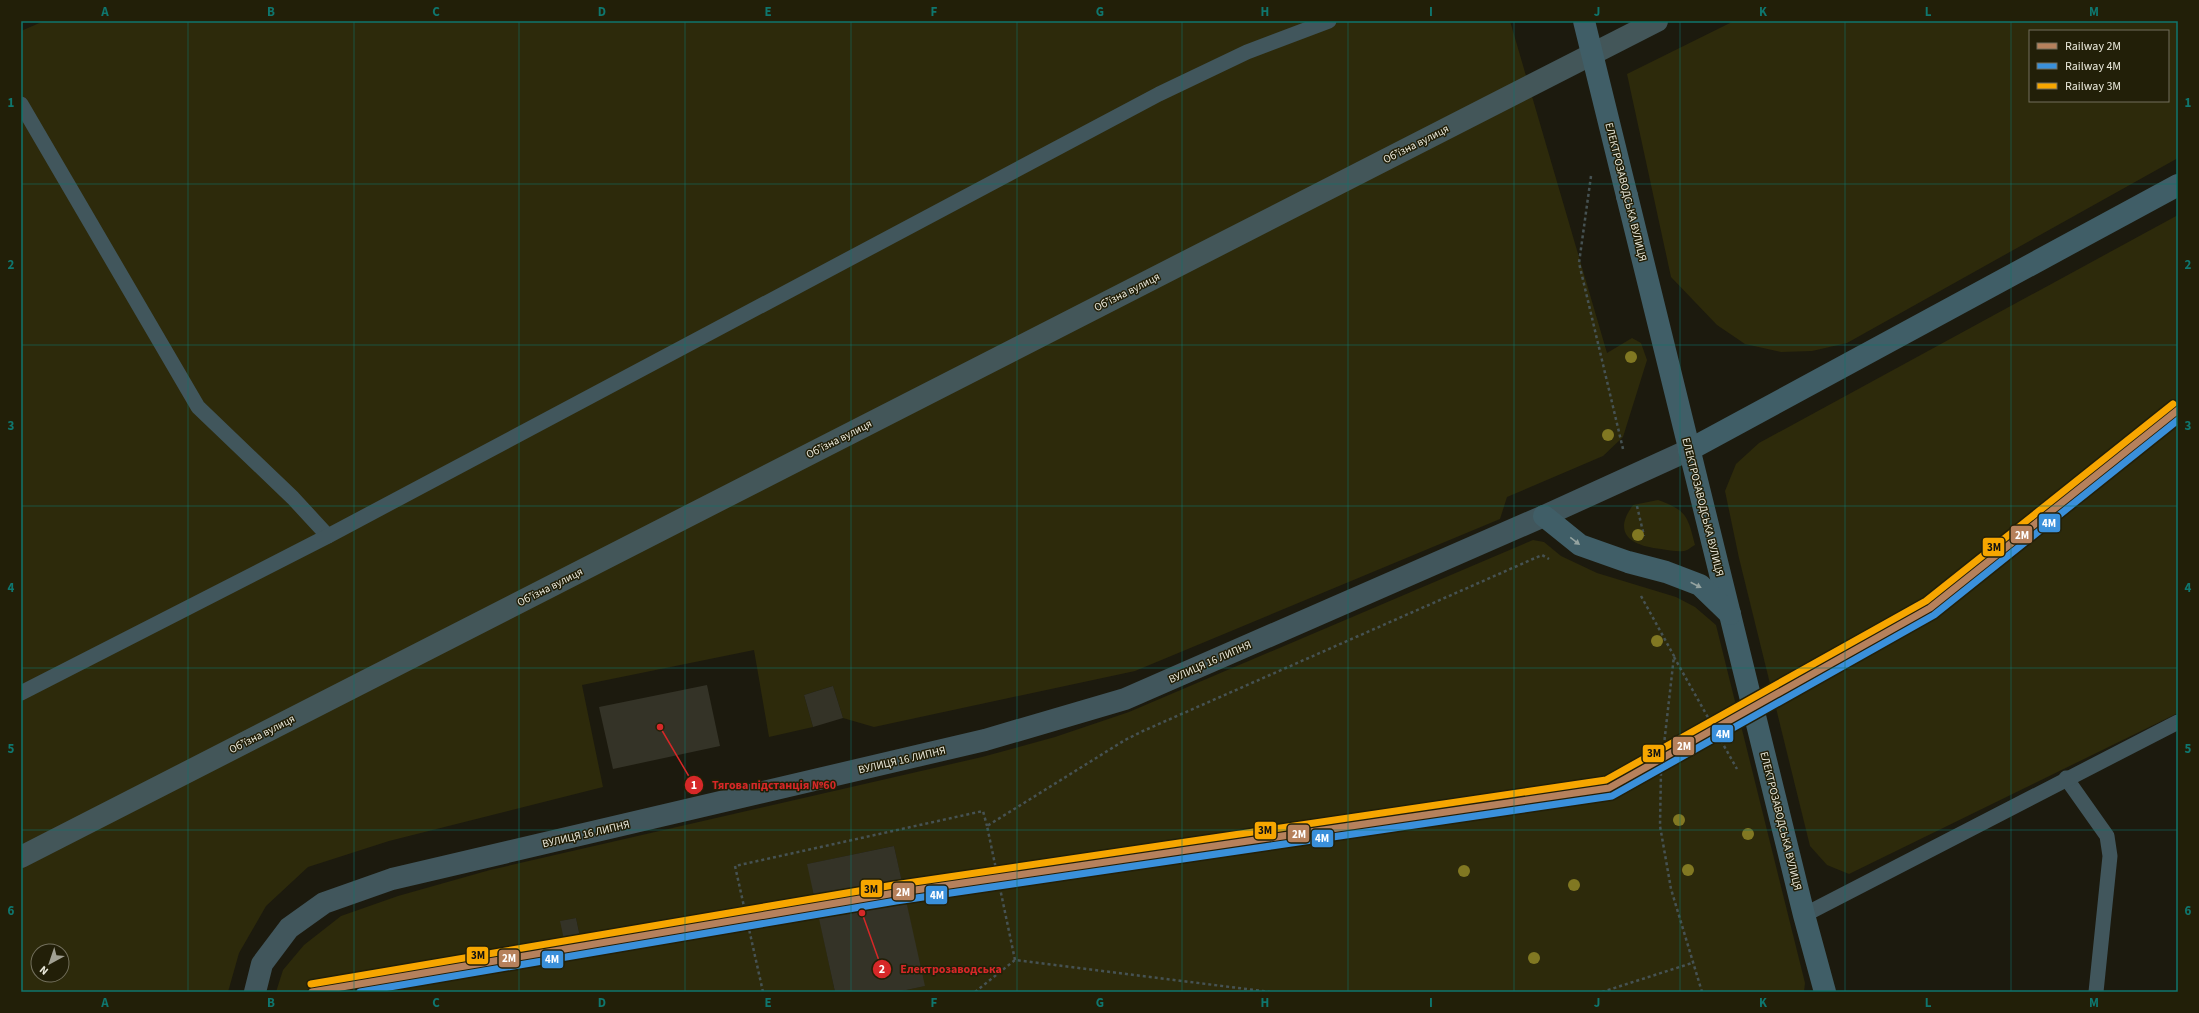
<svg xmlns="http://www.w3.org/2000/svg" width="2199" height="1013" font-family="'Source Sans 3',sans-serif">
<rect width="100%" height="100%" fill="#1c1a0e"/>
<g fill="#2d2a0b" fill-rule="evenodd">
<path d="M44 21H1510L1607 353 1632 338 1641 343 1647 360 1623 437 1603 456 1507 497 1500 519 1135 671 874 727 843 718 833 686 804 695 813 727 769 737 754 650 582 685 603 787 389 841 308 867 266 906 239 953 228 992H21V31ZM38 951H62V975H38Z"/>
<path d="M1734 21H2178V158L1847 343 1812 351 1781 352 1745 344 1717 325 1671 277 1627 74ZM2030 31H2168V101H2030Z"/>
<path d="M2178 215V713L1849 874 1827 865 1810 846 1739 558 1725 491 1736 464 1759 443Z"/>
<path d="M1658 500C1687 510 1688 517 1695 545 1691 547 1687 551 1684 551 1677 552 1668 550 1661 549 1633 546 1611 535 1633 505Z"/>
<path d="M1533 540 1544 542 1561 556 1597 573 1676 597 1695 607 1716 625 1805 983 1804 992H897L924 986 894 846 808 864 835 992H276L283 970 304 945 341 916 398 896 490 870 982 757 1055 737 1129 712ZM576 918 583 951 567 954 561 921Z"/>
</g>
<g fill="#343327">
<path d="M707 685 720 746 613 769 599 707Z"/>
<path d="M833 686 843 718 813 727 804 695Z"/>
<path d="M894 846 925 986 897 992H835L807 864Z"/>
<path d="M576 918 583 951 567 954 560 921Z"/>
</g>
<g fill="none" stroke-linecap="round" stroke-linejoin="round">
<g stroke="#465253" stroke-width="2.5" stroke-dasharray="3 3" stroke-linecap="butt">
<path d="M1591 176 1579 263 1623 449"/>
<path d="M1637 506 1644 536"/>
<path d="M1641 596 1674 656 1661 771 1660 826 1671 889 1702 992"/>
<path d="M1674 657 1737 769"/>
<path d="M1015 960 987 826 1125 740 1143 731 1542 555 1549 559"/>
<path d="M763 992 735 866 983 811 987 826"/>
<path d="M975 992 1015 960 1270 992"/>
<path d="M1602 992 1692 963"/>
</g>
<g stroke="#41565c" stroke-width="15">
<path d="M21 104 198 407 293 498 328 536"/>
<path d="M21 693 328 536 1159 94 1247 52 1329 21"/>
<path d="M2066 778 2107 836 2110 856 2096 992"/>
<path d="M1804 915 2178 722"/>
</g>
<path stroke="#41565c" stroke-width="22" d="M255 992 262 964 289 928 324 903 392 879 985 740 1125 699 1544 516 1689 450"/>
<g stroke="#405e67" stroke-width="22">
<path d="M1627 196 1804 915 1825 992"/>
<path d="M1689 450 2178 185"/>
<path d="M1544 516 1580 545 1628 562 1666 572 1700 585 1730 614"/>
</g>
<path stroke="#435659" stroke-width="22" d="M21 857 1657 21"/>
<path stroke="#405e67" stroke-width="22" d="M1584 21 1627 196"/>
<defs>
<path id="rail-1" d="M312 992 895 893 1609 788 1930 608 2178 410"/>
<path id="rail-2" d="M360 992 896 901 1612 796 1934 615 2178 420"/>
<path id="rail-3" d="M311 984 894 885 1606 780 1926 601 2173 404"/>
</defs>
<use href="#rail-1" stroke="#221f08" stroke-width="10"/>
<use href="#rail-2" stroke="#221f08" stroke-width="10"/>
<use href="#rail-3" stroke="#221f08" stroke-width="10"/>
<use href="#rail-1" stroke="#b6815c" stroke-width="7"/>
<use href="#rail-2" stroke="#3a90db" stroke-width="7"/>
<use href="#rail-3" stroke="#f7a600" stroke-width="7"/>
</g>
<g fill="#817822">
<circle cx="1631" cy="357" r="6"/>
<circle cx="1608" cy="435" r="6"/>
<circle cx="1638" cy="535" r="6"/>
<circle cx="1657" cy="641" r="6"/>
<circle cx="1679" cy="820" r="6"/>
<circle cx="1748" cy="834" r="6"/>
<circle cx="1688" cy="870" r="6"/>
<circle cx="1464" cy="871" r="6"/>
<circle cx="1574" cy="885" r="6"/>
<circle cx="1534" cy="958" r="6"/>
</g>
<defs><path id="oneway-solid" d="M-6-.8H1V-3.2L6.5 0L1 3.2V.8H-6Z"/></defs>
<g fill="#94a3a0">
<use href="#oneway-solid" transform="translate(1575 541) rotate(38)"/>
<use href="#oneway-solid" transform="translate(1696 585) rotate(27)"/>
</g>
<path fill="none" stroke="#0f766e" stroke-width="1" stroke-opacity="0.55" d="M188 21V992M354 21V992M519 21V992M685 21V992M851 21V992M1017 21V992M1182 21V992M1348 21V992M1514 21V992M1680 21V992M1845 21V992M2011 21V992M21 184H2178M21 345H2178M21 506H2178M21 668H2178M21 830H2178"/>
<g text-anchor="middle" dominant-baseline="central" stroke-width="3" stroke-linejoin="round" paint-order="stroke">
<g font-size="11" fill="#e9e8da" stroke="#221f08">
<text transform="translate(1416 144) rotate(-27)">Обʼїзна вулиця</text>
<text transform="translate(1626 192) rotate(76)">ЕЛЕКТРОЗАВОДСЬКА ВУЛИЦЯ</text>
<text transform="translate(1127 292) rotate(-27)">Обʼїзна вулиця</text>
<text transform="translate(839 439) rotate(-27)">Обʼїзна вулиця</text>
<text transform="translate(1703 507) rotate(76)">ЕЛЕКТРОЗАВОДСЬКА ВУЛИЦЯ</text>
<text transform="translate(550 587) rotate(-27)">Обʼїзна вулиця</text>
<text transform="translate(1210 662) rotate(-24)">ВУЛИЦЯ 16 ЛИПНЯ</text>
<text transform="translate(262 734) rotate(-27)">Обʼїзна вулиця</text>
<text transform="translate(902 760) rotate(-13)">ВУЛИЦЯ 16 ЛИПНЯ</text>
<text transform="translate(1781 821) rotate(76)">ЕЛЕКТРОЗАВОДСЬКА ВУЛИЦЯ</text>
<text transform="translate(586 834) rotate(-13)">ВУЛИЦЯ 16 ЛИПНЯ</text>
</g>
</g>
<path fill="none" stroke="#d62828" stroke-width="1.5" d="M660 727L694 785M862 913L882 969"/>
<g fill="#d62828" stroke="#221f08" stroke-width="1.5">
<circle cx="660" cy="727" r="4"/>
<circle cx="862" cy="913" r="4"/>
<circle cx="694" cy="785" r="10"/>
<circle cx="882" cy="969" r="10"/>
</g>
<g font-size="12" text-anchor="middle" font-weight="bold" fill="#fff">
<text x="694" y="789">1</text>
<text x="882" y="973">2</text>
</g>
<g font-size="12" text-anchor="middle" font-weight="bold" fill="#d62828" stroke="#221f08" stroke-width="3" stroke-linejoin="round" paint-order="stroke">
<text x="774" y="789">Тягова підстанція №60</text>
<text x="951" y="973">Електрозаводська</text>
</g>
<g stroke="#221f08" stroke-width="1.5">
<rect x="2038" y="513" width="23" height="20" rx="4" fill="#3a90db"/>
<rect x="2010" y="525" width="23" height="19" rx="4" fill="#b6815c"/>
<rect x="1982" y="537" width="23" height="20" rx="4" fill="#f7a600"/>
<rect x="1711" y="724" width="23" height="19" rx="4" fill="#3a90db"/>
<rect x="1672" y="736" width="23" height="20" rx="4" fill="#b6815c"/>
<rect x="1642" y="744" width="23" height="19" rx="4" fill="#f7a600"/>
<rect x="1254" y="821" width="23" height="19" rx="4" fill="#f7a600"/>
<rect x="1287" y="824" width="23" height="19" rx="4" fill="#b6815c"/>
<rect x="1311" y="829" width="23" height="19" rx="4" fill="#3a90db"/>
<rect x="860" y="879" width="23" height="19" rx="4" fill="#f7a600"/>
<rect x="892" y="882" width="23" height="19" rx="4" fill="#b6815c"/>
<rect x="925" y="885" width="23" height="20" rx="4" fill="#3a90db"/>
<rect x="466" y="946" width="23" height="19" rx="4" fill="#f7a600"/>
<rect x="498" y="949" width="22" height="19" rx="4" fill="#b6815c"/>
<rect x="541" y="950" width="23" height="19" rx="4" fill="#3a90db"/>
</g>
<g font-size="11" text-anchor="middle" font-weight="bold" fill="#fff">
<text x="2049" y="527">4М</text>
<text x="2022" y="539">2М</text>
<text x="1723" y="738">4М</text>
<text x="1684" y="750">2М</text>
<text x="1299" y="838">2М</text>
<text x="1322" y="842">4М</text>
<text x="903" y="896">2М</text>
<text x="937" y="899">4М</text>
<text x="509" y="962">2М</text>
<text x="552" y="963">4М</text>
</g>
<g font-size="11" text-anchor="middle" font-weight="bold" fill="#111">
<text x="1994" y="551">3М</text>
<text x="1654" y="757">3М</text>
<text x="1265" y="834">3М</text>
<text x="871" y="893">3М</text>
<text x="478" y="959">3М</text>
</g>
<rect width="2199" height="1013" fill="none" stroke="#221f08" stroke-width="44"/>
<rect x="2029" y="30" width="140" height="72" fill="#221f08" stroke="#726f5c"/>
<rect x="2037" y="43" width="20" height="6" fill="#b6815c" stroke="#726f5c"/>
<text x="2065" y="50" font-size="12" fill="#e9e8da">Railway 2М</text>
<rect x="2037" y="63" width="20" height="6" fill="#3a90db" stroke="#726f5c"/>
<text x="2065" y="70" font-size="12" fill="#e9e8da">Railway 4М</text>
<rect x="2037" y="83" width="20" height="6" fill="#f7a600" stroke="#726f5c"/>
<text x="2065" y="90" font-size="12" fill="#e9e8da">Railway 3М</text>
<g transform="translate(50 963) rotate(220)"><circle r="19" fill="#221f08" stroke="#726f5c"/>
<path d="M0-3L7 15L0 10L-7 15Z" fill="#a1a093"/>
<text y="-6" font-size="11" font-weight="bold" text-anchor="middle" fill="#e9e8da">N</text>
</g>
<rect x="22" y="22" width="2155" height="969" fill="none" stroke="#0f766e" stroke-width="1.5"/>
<g font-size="13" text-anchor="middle" font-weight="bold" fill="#0f766e">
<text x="105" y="16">A</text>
<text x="271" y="16">B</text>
<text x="436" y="16">C</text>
<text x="602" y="16">D</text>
<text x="768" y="16">E</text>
<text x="934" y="16">F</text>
<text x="1100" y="16">G</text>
<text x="1265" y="16">H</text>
<text x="1431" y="16">I</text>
<text x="1597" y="16">J</text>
<text x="1763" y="16">K</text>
<text x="1928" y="16">L</text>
<text x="2094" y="16">M</text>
<text x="11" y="107">1</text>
<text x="2188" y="107">1</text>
<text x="11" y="269">2</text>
<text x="2188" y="269">2</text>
<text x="11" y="430">3</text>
<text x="2188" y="430">3</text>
<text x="11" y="592">4</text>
<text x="2188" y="592">4</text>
<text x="11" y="753">5</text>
<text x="2188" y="753">5</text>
<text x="11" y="915">6</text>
<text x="2188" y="915">6</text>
<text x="105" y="1007">A</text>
<text x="271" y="1007">B</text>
<text x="436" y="1007">C</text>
<text x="602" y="1007">D</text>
<text x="768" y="1007">E</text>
<text x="934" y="1007">F</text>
<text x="1100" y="1007">G</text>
<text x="1265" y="1007">H</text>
<text x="1431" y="1007">I</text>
<text x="1597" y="1007">J</text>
<text x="1763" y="1007">K</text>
<text x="1928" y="1007">L</text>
<text x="2094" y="1007">M</text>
</g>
</svg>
